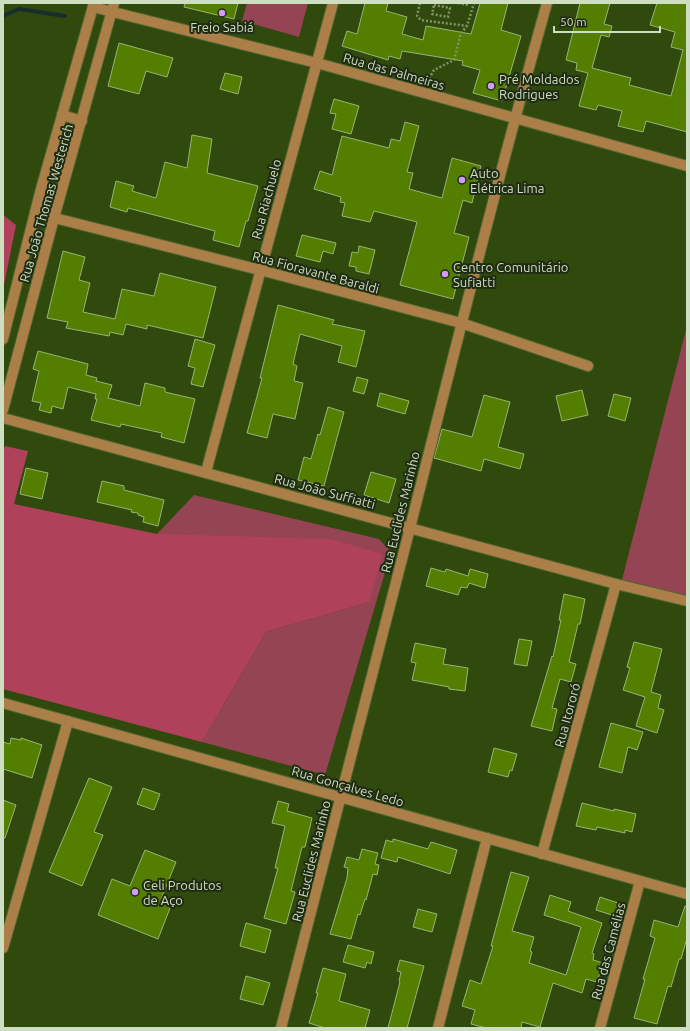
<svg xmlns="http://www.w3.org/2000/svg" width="690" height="1031" font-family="Ubuntu,sans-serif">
<rect width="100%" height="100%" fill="#30490d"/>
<g fill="#954454">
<path d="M247 3H308L299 37 242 21Z"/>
<path d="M687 326V597L622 580Z"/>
<path d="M194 495 379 539 391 552 325 775 202 742 266 632 370 602 157 534Z"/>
</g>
<g fill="#af415a">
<path d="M3 215 16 225 3 290Z"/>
<path d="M5 446 28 451 14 504 157 534 331 539 382 554 370 602 266 632 202 742 3 689V452Z"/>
</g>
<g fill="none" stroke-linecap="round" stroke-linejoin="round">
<path stroke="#172e2c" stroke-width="4" d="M3 16 19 9 65 16"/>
</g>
<g fill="#537e00" stroke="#97b578">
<path d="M185 3H238L234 19 184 7Z"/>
<path d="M365 3H388L386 11 407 17 402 34 423 40 426 26 471 34 480 3H508L501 30 521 36 502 101 473 93 480 70 462 65 463 61 402 51 400 59 389 56 388 60 342 46 347 31 357 34Z"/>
<path d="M580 3H610L604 24 612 26 609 37 601 35 592 68 631 78 629 85 671 96 683 50 671 47 675 32 650 25 657 3H687V132L646 121 643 132 618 126 622 111 598 105 596 110 579 106 588 73 576 70 577 63 566 60Z"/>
<path d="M119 43 173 58 167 77 146 71 139 94 108 86Z"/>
<path d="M225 73 242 77 238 94 220 89Z"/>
<path d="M334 99 359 106 351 134 332 129 336 114 330 113Z"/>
<path d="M405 122 419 126 407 172 413 173 409 189 442 198 452 158 481 166 472 203 463 200 454 233 469 237 453 299 400 285 417 222 374 211 370 222 342 216 345 203 340 202 341 197 314 189 320 171 332 175 342 136 389 148 391 139 400 141Z"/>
<path d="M192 135 212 139 207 173 258 186 248 221H246L239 247 213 240 215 231 128 208 127 212 110 207 116 181 134 186 132 191 156 198 165 162 187 168Z"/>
<path d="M302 235 336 243 333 254 323 251 320 262 296 256Z"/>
<path d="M359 246 375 250 369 274 356 271V267L349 266 352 252 358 253Z"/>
<path d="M63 251 85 257 79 280 90 283 83 312 115 319 122 289 154 296 160 273 216 287 203 338 147 325V329L126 324 123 335 110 332 109 336 66 328 68 322 47 318Z"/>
<path d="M278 305 334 320 332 324 365 331 356 367 338 362 342 346 300 334 293 364 297 366 294 381 303 383 295 419 273 414 267 438 247 433 262 378H260Z"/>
<path d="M195 339 215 345 203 387 191 384 195 368 188 366Z"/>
<path d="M38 351 88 364 86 375 97 378 96 381 112 385 108 398 140 406 145 383 165 388V392L195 399 184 443 161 437 162 433 121 424 120 427 91 420 97 399H95L96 394 68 387 63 409 52 406 51 413 39 410 41 403 32 401 39 371 33 369Z"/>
<path d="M357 377 368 380 364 394 353 391Z"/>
<path d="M582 390 588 415 562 421 556 396Z"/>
<path d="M380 393 409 401 405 414 377 406Z"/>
<path d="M614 394 631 398 625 421 608 416Z"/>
<path d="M484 395 510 402 498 447 524 454 520 469 484 459 481 471 434 458 442 429 472 437Z"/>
<path d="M328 407 344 412 324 486 298 480 304 457 311 459 318 434 320 435Z"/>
<path d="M26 468 48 473 42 499 20 494Z"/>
<path d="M371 472 396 479 389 503 364 495Z"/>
<path d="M102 481 124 486V490L164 500 158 526 143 522 144 517 138 515V513L131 512 132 510 97 502Z"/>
<path d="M431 568 445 572 446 569 468 576 470 569 488 574 485 588 469 583 467 588 461 587 458 595 426 586Z"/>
<path d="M564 594 585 599 580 624H578L569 662 576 664 571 682 560 679 552 708 557 709 552 731 531 726 552 656 553 657 561 620H559Z"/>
<path d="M519 639 532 641 527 666 514 664Z"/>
<path d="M634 642 662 649 651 692 661 695 658 708 664 710 657 733 636 726 645 697 623 690 630 668 627 667Z"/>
<path d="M415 643 446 649 443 664 468 668 465 691 449 689V687L412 680 416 663 411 662Z"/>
<path d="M611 723 643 732 637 750 628 747 622 773 599 767Z"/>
<path d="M11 738 21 740V738L42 745 32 778 3 769V742L10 744Z"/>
<path d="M494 748 517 754 512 771 510 770 508 777 488 772Z"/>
<path d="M89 778 112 787 94 832 103 835 82 886 49 872Z"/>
<path d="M143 788 160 794 154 810 137 804Z"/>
<path d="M3 800 16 805 5 838H3Z"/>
<path d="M278 801 289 804 287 811 312 818 305 847H302L291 891 295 892 286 924 264 918 278 868H275L285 826 272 823Z"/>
<path d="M582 803 614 811V809L636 814 632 832 625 830V833L597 827 596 830 576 826Z"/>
<path d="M393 839 428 849 431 842 457 850 450 874 398 857 397 862 381 858 386 840 393 842Z"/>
<path d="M362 849 378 853 375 864 379 865 377 875 373 874 366 900 365 899 360 915 358 914 351 939 330 934 347 878 348 868 344 867 347 857 359 860Z"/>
<path d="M145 850 176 862 161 899 172 903 158 939 98 915 112 879 130 886Z"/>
<path d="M511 872 529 877 512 931 534 937 530 951 532 952 529 963 566 975 581 927 544 915 550 895 571 902 568 911 602 923 592 953 594 954 593 960 603 963 597 982 586 979 582 993 553 983 540 1027 522 1022 521 1028H486L471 1024 475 1010 462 1006 470 980 481 984 493 946H491Z"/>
<path d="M600 897 618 903 615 916 596 910Z"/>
<path d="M685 906 687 907V938L681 959H679L671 987 668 986 657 1024 634 1018 645 979H643L655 938 650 936 654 920 678 927Z"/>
<path d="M418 909 437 914 432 932 413 927Z"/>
<path d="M246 923 271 930 265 953 240 946Z"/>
<path d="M348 945 374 952 371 964 367 962 365 968 343 962Z"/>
<path d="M400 960 424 966 407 1028H388L400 982 399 981 401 972 397 971Z"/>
<path d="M323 968 346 974 339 1001 370 1010 365 1028H325L309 1023 318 993H316Z"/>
<path d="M246 976 270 983 263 1005 240 999Z"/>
</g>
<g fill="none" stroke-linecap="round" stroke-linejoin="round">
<defs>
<g id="minor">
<path d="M93 7 317 63 687 166"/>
<path d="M62 115 82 121"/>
<path d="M35 213 260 270 461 323 588 366"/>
<path d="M3 339 41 189 94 3"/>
<path d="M3 410 54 218 114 3"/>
<path d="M3 418 616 584 687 601"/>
<path d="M206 472 333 3"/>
<path d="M3 703 687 894"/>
<path d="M542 854 616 584"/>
<path d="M3 948 68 721"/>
<path d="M281 1028C324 861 367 695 410 528 454 353 498 177 547 3"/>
<path d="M438 1028 487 838"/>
<path d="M600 1028 640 881"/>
</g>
</defs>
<use href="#minor" stroke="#506731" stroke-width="12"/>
<g stroke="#809467" stroke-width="2.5" stroke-dasharray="2 2" stroke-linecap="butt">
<path d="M420 3 417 16 421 20 467 26"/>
<path d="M458 3 468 5 469 3"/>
<path d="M434 5 450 8 448 17 432 14Z"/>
<path d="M427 82 434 70 454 60 461 33 467 26 474 3"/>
</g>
<use href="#minor" stroke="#ad7f48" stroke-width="10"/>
</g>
<g fill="#d39cfc" stroke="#202b13" stroke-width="1.5">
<circle cx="222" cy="13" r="4"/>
<circle cx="491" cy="86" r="4"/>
<circle cx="462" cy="180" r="4"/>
<circle cx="445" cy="274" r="4"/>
<circle cx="135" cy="892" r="4"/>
</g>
<g text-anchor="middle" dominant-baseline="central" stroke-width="4" stroke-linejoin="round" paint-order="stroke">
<g font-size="13" fill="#cedec0" stroke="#202b13" text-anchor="start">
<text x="222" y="27" text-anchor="middle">Freio Sabiá</text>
<text x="499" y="79">Pré Moldados<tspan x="499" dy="15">Rodrigues</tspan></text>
<text x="470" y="173">Auto<tspan x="470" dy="15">Elétrica Lima</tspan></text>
<text x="453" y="267">Centro Comunitário<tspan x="453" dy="15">Sufiatti</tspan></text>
<text x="143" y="885">Celi Produtos<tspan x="143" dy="15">de Aço</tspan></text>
</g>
<g font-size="13" fill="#cedec0" stroke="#202b13">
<text transform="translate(394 71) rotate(16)">Rua das Palmeiras</text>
<text transform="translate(266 199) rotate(-75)">Rua Riachuelo</text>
<text transform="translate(46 203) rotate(-74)">Rua João Thomas Westerich</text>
<text transform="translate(316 272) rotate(15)">Rua Fioravante Baraldi</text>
<text transform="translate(325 491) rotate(15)">Rua João Suffiatti</text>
<text transform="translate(400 512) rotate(-76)">Rua Euclides Marinho</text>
<text transform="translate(567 715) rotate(-75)">Rua Itororó</text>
<text transform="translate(348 786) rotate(16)">Rua Gonçalves Ledo</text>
<text transform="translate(311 861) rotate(-76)">Rua Euclides Marinho</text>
<text transform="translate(608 951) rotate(-75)">Rua das Camélias</text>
</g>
</g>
<rect width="690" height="1031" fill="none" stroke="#cedec0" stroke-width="8"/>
<path d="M554 26v6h106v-6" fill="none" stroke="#cedec0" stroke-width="2"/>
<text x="560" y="26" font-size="12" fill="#cedec0" stroke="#202b13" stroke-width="3" paint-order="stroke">50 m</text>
</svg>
